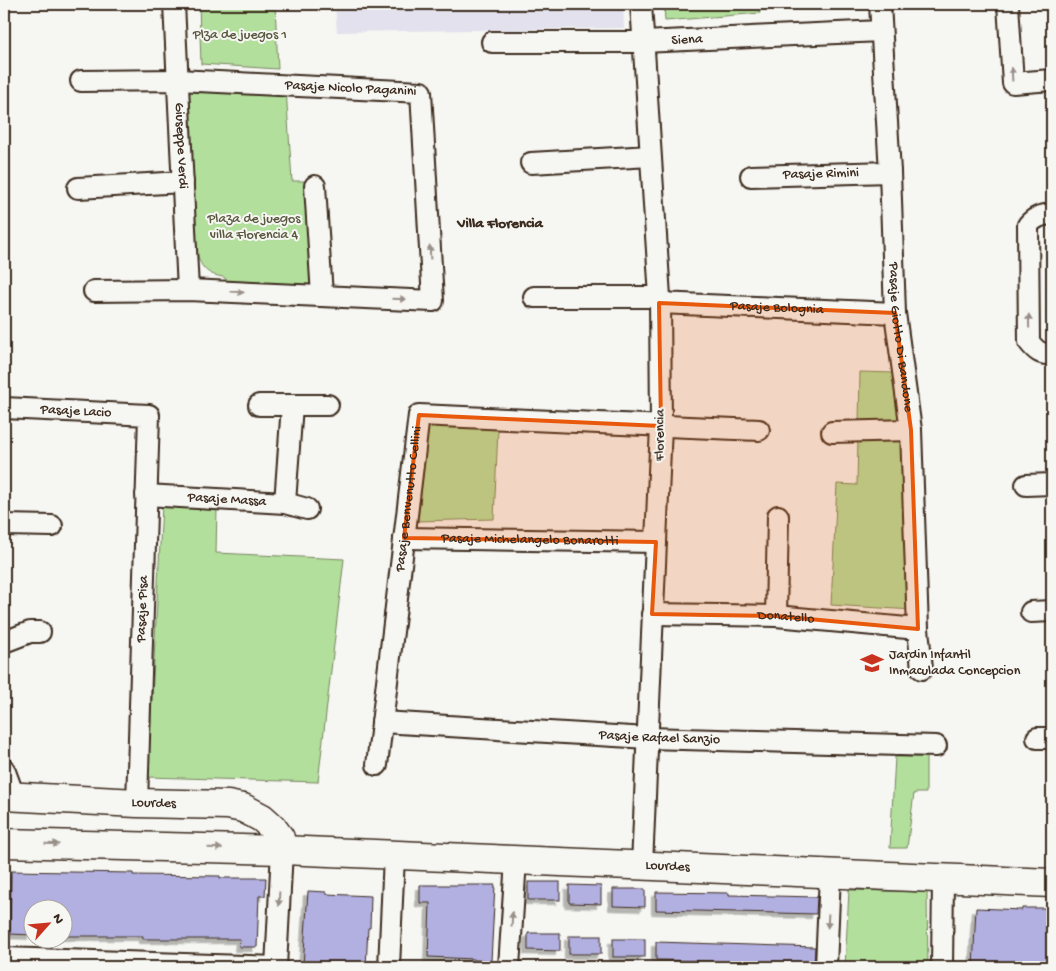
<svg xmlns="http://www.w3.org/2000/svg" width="1056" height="971" font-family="'Gochi Hand',sans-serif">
<defs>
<filter id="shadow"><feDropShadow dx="-4.5" dy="4.5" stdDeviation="0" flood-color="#0004"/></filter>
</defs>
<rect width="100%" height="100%" fill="#f6f6f2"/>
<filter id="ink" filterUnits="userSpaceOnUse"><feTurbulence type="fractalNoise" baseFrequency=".02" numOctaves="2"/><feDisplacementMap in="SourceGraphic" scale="10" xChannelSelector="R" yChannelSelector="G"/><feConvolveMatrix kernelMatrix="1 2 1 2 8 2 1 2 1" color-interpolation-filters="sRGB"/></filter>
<g filter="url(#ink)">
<path fill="#e2e1ed" d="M335 4H623L624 28 337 32Z"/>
<g fill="#b3df9d" stroke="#77845e">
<path d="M199 4H275L278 69 201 64Z"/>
<path d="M664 4H760V13L665 21Z"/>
<path d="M189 88 286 89 292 181H310L313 281 307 287 230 285 224 277C207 275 201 268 197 253Z"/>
<path d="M860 372 895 373 900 424 859 423Z"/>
<path d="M429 422 498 429 494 519 418 521Z"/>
<path d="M858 436 903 439 913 610 831 605 837 484 857 485Z"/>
<path d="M162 505 217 508 216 553 344 559 318 782 148 777Z"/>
<path d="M895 757H926V793H914L907 848H890Z"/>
<path d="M849 890 927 892 928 967H845Z"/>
</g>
<g fill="#b2afe1" stroke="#3b2a1e" filter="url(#shadow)">
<path d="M11 871 133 873V875L220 876V878H266L265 896H259L257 947H239L240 939H143V936H62V908H32V935L10 934Z"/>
<rect x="528" y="882" width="32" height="18"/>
<path d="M420 885H495L491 961 474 960V959L428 957 430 903H420Z"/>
<path d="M569 885 601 886V904L569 903Z"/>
<path d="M613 889H645V907L613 906Z"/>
<path d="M308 891 326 892V894L371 896 370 928H368L366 967 303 966Z"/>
<path d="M656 892 729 893V895L817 897 816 914 656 910Z"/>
<path d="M976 908 1022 910V908H1052V967H973Z"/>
<path d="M528 933H560V951L528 950Z"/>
<rect x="569" y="936" width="32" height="18"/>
<rect x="613" y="939" width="32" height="18"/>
<path d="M656 942 815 947 814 965 741 964V962L656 960Z"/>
</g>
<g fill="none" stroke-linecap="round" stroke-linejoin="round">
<defs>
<g id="street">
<path id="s1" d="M174 4 188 290"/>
<path d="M641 4 660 297 661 426 642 866"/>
<path id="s2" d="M880 4 890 172 895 313 911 430 918 629 922 669"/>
<path d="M1008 4 1013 83 1052 80"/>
<path id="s3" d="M492 42H643L881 31"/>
<path id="s4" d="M81 81 177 80 421 92 433 301 188 290 94 291"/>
<path d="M531 163 650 156"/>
<path id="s5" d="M751 176 890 172"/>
<path d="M315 186 322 296"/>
<path d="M78 188 183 182"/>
<path d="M1052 214C1041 215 1035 217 1028 225L1029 342C1036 351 1041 355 1052 354"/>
<path d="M534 297H660"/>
<path id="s6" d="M659 303 895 313"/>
<path d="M259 405H328"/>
<path id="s7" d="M4 408 149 415 137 803"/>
<path d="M832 432 911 430"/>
<path d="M1026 485 1052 484"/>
<path id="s8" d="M146 495 285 503 307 509"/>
<path d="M285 503 292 405"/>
<path d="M4 525 52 526"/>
<path id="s9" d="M404 538 656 542"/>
<path d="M1031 612 1052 611"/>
<path id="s10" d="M652 614 776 616 918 629"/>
<path d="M776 616 778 516"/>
<path d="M4 642 30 632H40"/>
<path id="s11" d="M382 722 648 738 936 746"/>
<path d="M1037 738H1052"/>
<path id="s12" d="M377 765 419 415 759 430"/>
<path d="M4 769 14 796"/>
<path d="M4 958 276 967 282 850"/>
<path d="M389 967 394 856"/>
<path d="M509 967 516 860"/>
<path d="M826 967 830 874"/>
<path d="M942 967 943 879"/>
</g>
<g id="secondary">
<path id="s13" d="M4 796 137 803 228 805 243 808 262 818 272 827 280 838 282 850"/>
<path id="s14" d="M4 843 282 850 1052 883"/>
</g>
</defs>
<use href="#street" stroke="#3b2a1e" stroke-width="24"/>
<use href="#secondary" stroke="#3b2a1e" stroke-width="31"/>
<use href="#street" stroke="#f6f6f2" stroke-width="20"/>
<use href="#secondary" stroke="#f6f6f2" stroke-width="28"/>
</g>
<defs><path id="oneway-solid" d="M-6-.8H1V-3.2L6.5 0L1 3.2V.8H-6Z" transform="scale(1.25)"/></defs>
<g fill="#989088">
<use href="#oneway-solid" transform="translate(1012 74) rotate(-93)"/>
<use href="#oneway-solid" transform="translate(430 252) rotate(-93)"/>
<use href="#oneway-solid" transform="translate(237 292) rotate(3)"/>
<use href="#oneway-solid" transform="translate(399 299) rotate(2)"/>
<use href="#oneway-solid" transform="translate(1029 321) rotate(-91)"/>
<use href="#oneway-solid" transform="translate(52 844) rotate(1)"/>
<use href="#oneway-solid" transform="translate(215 848) rotate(1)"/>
<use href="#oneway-solid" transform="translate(279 899) rotate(93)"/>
<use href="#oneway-solid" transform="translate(512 919) rotate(-87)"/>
<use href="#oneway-solid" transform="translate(828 921) rotate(93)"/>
</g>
</g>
<path fill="#e8590c" fill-opacity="0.2" stroke="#e8590c" stroke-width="4" stroke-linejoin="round" d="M659 303 895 313 911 430 918 629 776 616 652 614 656 542 404 538 419 415 661 426Z"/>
<defs>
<symbol id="school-bare" viewBox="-9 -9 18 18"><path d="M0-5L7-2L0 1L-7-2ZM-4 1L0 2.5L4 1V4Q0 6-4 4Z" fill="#c8321e" stroke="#f6f6f2" stroke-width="2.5" paint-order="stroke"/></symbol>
</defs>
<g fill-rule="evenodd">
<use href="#school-bare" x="856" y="647" width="32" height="32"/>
</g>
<g text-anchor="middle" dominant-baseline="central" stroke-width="4" stroke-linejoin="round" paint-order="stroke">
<g font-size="14" fill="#59573e" stroke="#f6f6f2">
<text x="240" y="35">Plza de juegos 1</text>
<text x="254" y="219">Plaza de juegos<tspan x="254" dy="16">villa Florencia 4</tspan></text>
</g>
<g font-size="14" fill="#3b2a1e" stroke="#f6f6f2">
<text stroke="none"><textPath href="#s3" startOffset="195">Siena</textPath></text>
<text stroke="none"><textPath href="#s4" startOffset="270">Pasaje Nicolo Paganini</textPath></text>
<text stroke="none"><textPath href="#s1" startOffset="142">Giuseppe Verdi</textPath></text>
<text stroke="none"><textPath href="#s5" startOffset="70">Pasaje Rimini</textPath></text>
<text stroke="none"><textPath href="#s6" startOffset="118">Pasaje Bolognia</textPath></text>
<text stroke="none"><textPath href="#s2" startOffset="334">Pasaje Giotto Di Bandone</textPath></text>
<text stroke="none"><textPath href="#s7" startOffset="72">Pasaje Lacio</textPath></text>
<text transform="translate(660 435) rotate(-89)">Florencia</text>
<text stroke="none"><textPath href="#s8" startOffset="81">Pasaje Massa</textPath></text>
<text stroke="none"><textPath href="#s12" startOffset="268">Pasaje Benvenutto Cellini</textPath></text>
<text stroke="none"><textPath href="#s9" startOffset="126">Pasaje Michelangelo Bonarotti</textPath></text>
<text transform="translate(143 609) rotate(-88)">Pasaje Pisa</text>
<text stroke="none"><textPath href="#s10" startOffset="134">Donatello</textPath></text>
<text stroke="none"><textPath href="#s11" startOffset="278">Pasaje Rafael Sanzio</textPath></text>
<text stroke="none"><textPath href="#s13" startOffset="150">Lourdes</textPath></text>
<text stroke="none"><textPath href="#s14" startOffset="664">Lourdes</textPath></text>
</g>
<g font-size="14" fill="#3b2a1e" stroke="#f6f6f2" text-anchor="start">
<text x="889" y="655">Jardin Infantil<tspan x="889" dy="16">Inmaculada Concepcion</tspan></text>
</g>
<g font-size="15" font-weight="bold" fill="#3b2a1e" stroke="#f6f6f2">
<text x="500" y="224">Villa Florencia</text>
</g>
</g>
<rect width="1056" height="971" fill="none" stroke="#f6f6f2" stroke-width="20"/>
<rect x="10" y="10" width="1036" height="951" fill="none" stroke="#3b2a1e" stroke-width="2" filter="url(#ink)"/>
<g transform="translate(48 924) rotate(63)"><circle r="24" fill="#f6f6f2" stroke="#aba49d"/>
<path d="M0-4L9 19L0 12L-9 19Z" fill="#c8321e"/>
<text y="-8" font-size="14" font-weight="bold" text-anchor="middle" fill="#3b2a1e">N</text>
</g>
</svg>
